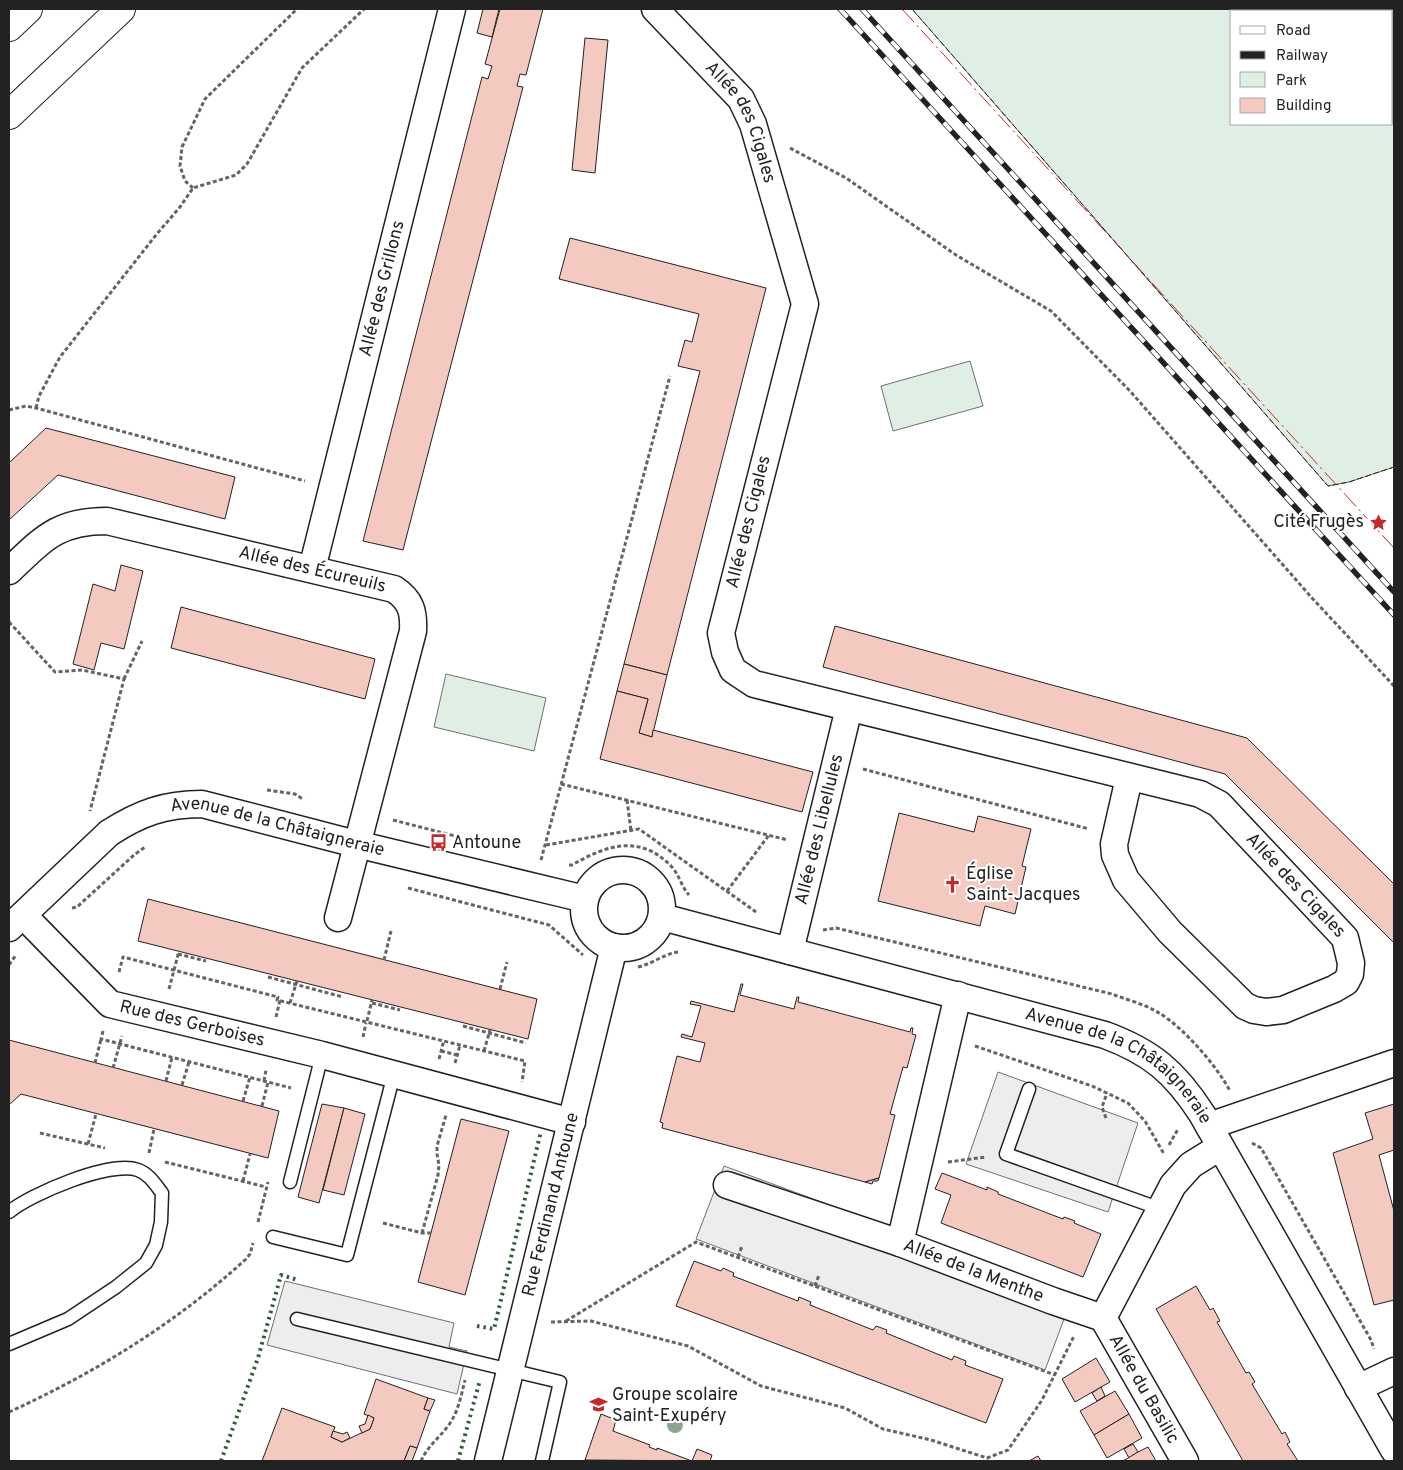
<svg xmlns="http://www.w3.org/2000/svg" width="1403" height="1470" font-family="Overpass,sans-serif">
<rect width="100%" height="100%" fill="#fff"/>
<g fill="#e0efe3" stroke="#6f6f6f" fill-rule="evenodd">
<path d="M912 9H1394V467L1349 482 1328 486ZM1232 11H1392V124H1232Z"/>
<path d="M970 361 983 406 893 431 881 386Z"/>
<path d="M446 674 546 698 534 751 434 727Z"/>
</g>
<g fill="#ededed" stroke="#6f6f6f">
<path d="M998 1072 1138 1123 1108 1212 966 1164Z"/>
<path d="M724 1166 1073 1295 1045 1370 696 1239Z"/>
<path d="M285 1281 454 1323 449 1347 467 1351 457 1394 267 1345Z"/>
</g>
<g fill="#f3c9c0" stroke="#222">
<path d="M483 9H499L492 37 477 33Z"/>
<path d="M500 9H543L526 75 520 74 517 86 523 87 403 550 363 541 482 77 488 79 492 66 485 64Z"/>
<path d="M585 38 608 40 595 173 572 170Z"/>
<path d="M570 238 766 288 667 675 624 664 700 371 678 366 685 340 692 342 699 314 559 279Z"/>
<path d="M46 428 235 477 225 519 58 475 9 520V463Z"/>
<path d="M121 565 143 571 124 649 101 643 94 670 73 664 93 584 115 591Z"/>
<path d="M181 607 375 659 365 699 171 648Z"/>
<path d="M835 626 1247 738 1394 884V943L1225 774 823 667Z"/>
<path d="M624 664 667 675 652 737 639 733 648 699 617 691Z"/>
<path d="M617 691 648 699 639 733 652 737 653 730 813 772 802 812 600 759Z"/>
<path d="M899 813 974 832 978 816 1031 829 1022 866 1026 867 1015 914 985 906 980 926 878 901Z"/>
<path d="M148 899 537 999 528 1039 138 941Z"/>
<path d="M741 984H743L740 995 794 1009 797 997H799L798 1002 910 1032 911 1028H913L912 1034 916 1035 907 1068 903 1067 890 1114 895 1115 879 1178 865 1182 662 1128 663 1123 660 1122 677 1056 700 1062 705 1043 681 1037 682 1034 692 1037 701 1006 690 1004 691 1001 734 1012Z"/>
<path d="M9 1040 279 1111 268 1158 21 1094 9 1105Z"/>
<path d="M322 1104 344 1108 319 1203 298 1197Z"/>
<path d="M1394 1104V1150L1379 1155 1394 1211V1300L1374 1305 1333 1153 1373 1139 1365 1113Z"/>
<path d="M344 1108 365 1114 344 1195 323 1190Z"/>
<path d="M461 1119 509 1131 465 1295 418 1282Z"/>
<path d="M942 1173 987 1190V1187L998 1192V1194L1063 1219 1064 1217 1075 1221 1074 1223 1101 1234 1083 1277 941 1223 951 1195 935 1189Z"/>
<path d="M879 1178 878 1181H873L872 1184 865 1182Z"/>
<path d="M694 1261 721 1271 723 1268 734 1273 733 1276 798 1301 799 1297 811 1302 810 1305 873 1330 876 1326 887 1330 886 1333 952 1360 954 1356 966 1361 965 1365 1003 1379 986 1423 676 1306Z"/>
<path d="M1196 1286 1210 1310 1213 1308 1220 1321 1217 1322 1246 1373 1249 1372 1255 1382 1252 1384 1282 1434 1285 1432 1290 1442 1287 1444 1298 1461H1243L1156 1309Z"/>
<path d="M1096 1358 1110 1382 1075 1402 1062 1379Z"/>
<path d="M376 1379 428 1398 424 1409 430 1411 417 1448 410 1446 404 1461H262L282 1408 335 1427 331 1437 342 1442 370 1429 374 1418 364 1414Z"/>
<path d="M1101 1387 1105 1396 1097 1401 1092 1393Z"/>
<path d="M1115 1391 1129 1414 1094 1435 1080 1411Z"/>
<path d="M428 1398 435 1400 430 1411 424 1409Z"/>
<path d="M601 1414 616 1420 613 1431 650 1445 649 1447 657 1450V1448L692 1461 697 1449 712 1455 710 1461 585 1460Z"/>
<path d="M1129 1414 1142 1438 1107 1458 1094 1435Z"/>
<path d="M368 1415 374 1418 370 1429 362 1433 359 1426 365 1424Z"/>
<path d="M333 1431 343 1434 347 1432 350 1438 342 1442 331 1437Z"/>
<path d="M1133 1444 1138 1452 1129 1458 1124 1449Z"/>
<path d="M410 1446 417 1448 412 1461H404Z"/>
<path d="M1148 1447 1156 1461H1123L1138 1452Z"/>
<path d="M1038 1456 1041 1461H1029Z"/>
</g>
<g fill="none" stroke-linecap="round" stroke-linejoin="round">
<defs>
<g id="service">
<path d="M1029 1089 1006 1154 1161 1209"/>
<path d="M290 1182 322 1055"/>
<path d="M9 1212C31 1194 110 1160 138 1170 149 1174 155 1184 162 1193L161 1222 156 1245 146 1263 116 1287 68 1319 9 1344"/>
<path d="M273 1237 347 1255 394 1074"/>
<path d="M297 1319 560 1382 542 1461"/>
</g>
<g id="minor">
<path id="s1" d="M655 9 741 99 753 124 805 304 721 633 725 652 733 670 754 684 1200 794 1219 804 1345 938 1351 963 1350 974 1346 982 1334 989 1283 1010 1266 1012 1254 1010 1245 1006 1170 932 1126 880 1115 855 1114 844 1129 778"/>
<path id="s2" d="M312 569 452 9"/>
<path id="s3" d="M9 571C43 539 57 521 107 521L394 589C411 600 414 612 413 631L338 918"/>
<circle cx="623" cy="909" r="39"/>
<path id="s4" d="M23 915 110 1004 322 1055 572 1122"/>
<path id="s5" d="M662 917 1105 1035C1151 1052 1175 1072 1202 1114L1394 1450"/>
<path id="s6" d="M9 928 109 833C140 813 165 804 202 804L356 844 585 899"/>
<path id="s7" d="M790 951 849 708"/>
<path d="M1209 1126 1394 1063"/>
<path id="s8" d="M727 1185 900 1243 1053 1301 1103 1318 1173 1185 1191 1165 1220 1147"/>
<path d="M900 1243 958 995"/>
<path id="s9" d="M1103 1318 1185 1461"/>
<path d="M1358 1388 1394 1371"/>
<path id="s10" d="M488 1461 614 947"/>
</g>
<g id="motorway">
<path d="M9 27 28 9"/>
<path d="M9 115 121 9"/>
</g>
</defs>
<use href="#service" stroke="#222" stroke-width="15"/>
<use href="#minor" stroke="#222" stroke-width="29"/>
<use href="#motorway" stroke="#222" stroke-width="30"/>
<g stroke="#646464" stroke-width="3" stroke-dasharray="4 2.5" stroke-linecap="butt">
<path d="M790 148 846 178 956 255 1051 311 1130 391 1312 598 1394 686"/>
<path d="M193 188 185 181 180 166 182 147 205 99 297 9"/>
<path d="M36 408 39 396 60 357 156 235 180 207 193 188 236 175 247 164 302 68 364 9"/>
<path d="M9 410 26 406 36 408 305 481"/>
<path d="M9 622 55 672 82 670 124 679 90 811"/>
<path d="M124 679 142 641"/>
<path d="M863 769 1089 829"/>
<path d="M561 784 788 840"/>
<path d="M267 790 295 794 304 800"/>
<path d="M627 800 631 831"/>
<path d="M393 820 459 837"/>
<path d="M546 845 639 829 756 912"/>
<path d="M541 860 670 376"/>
<path d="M569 865H572C605 846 639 833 671 866 679 874 681 886 689 895"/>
<path d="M408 888 549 925 583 955"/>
<path d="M727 891 769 835"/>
<path d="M72 908 77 907 134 855 145 847"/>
<path d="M823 930 836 928 1112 994C1127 1000 1145 1004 1159 1013 1183 1027 1217 1066 1230 1091"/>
<path d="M178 954 206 961"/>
<path d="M384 960 391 931"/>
<path d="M9 965 16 955"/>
<path d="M638 967C652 964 664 954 678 952"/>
<path d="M119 972 123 957 278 997 277 1000 525 1061 522 1082"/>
<path d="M268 977 343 997"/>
<path d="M169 989 179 951"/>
<path d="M500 989 507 962"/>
<path d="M290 1003 297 981"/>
<path d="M372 1003 400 1010"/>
<path d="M276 1017 280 1000"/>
<path d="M367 1021 372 1000"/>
<path d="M463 1026 526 1043"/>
<path d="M103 1031 101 1039 291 1088"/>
<path d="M363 1037 366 1023"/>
<path d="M975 1046 1092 1086 1128 1103 1145 1121 1164 1154"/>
<path d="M441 1051 457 1055"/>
<path d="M484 1051 490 1030"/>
<path d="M439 1059 444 1040"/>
<path d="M95 1063 101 1039"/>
<path d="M455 1063 460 1045"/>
<path d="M113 1068 122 1036"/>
<path d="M166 1081 172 1057"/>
<path d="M264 1081 266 1070"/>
<path d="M182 1085 189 1062"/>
<path d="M243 1101 250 1077"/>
<path d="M262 1106 268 1082"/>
<path d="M1106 1118 1102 1107 1107 1093"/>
<path d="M40 1133 105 1148"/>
<path d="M1252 1143 1261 1148 1371 1340 1374 1349"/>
<path d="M88 1144 96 1114"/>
<path d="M1169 1145 1178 1129"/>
<path d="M149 1153 154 1129"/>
<path d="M165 1162 266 1187"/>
<path d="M948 1162 986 1157"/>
<path d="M243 1181 250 1154"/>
<path d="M258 1222 268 1182"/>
<path d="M383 1223 422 1233H431"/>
<path d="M422 1233 438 1175 439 1165 437 1154V1146L446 1115"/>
<path d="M738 1257 742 1246"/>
<path d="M815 1286 819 1275"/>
<path d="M566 1321 696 1242 1055 1375"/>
<path d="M551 1322 591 1321 688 1346 761 1386 845 1408 883 1429 931 1440 987 1458 1008 1450 1042 1400 1074 1336"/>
<path d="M9 1412C95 1373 176 1323 246 1259L250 1254 253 1243"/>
<path d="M421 1461C427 1447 439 1438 448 1426 458 1413 461 1396 465 1380"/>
</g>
<use href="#service" stroke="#fff" stroke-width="12"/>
<use href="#minor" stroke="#fff" stroke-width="26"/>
<use href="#motorway" stroke="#fff" stroke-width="28"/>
<defs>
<g id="rail">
<path d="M840 9 1394 615"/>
<path d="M862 9 1394 592"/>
</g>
</defs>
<use href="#rail" stroke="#222" stroke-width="5.5"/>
<use href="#rail" stroke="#fff" stroke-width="4" stroke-dasharray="11" stroke-linecap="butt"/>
<g stroke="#2f5e38" stroke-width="4" stroke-dasharray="2.5 4" stroke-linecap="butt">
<path d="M477 1326 494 1329 541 1131"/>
<path d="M221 1461 258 1358 281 1275 298 1280"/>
<path d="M458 1461 480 1380"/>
</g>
<path stroke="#222" stroke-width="1" stroke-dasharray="6 2.5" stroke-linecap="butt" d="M912 9 1328 486 1349 482 1394 467"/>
<path stroke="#c62828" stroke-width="1" stroke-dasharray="18 4 2.5 4" stroke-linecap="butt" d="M902 9 1394 548"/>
</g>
<circle fill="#8da692" cx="675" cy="1425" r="8"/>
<defs>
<symbol id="sight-bare" viewBox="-9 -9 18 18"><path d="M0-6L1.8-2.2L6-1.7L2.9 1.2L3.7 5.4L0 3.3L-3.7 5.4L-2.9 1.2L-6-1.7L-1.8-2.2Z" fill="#c62828" stroke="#fff" stroke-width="2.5" paint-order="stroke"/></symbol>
<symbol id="bus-bare" viewBox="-9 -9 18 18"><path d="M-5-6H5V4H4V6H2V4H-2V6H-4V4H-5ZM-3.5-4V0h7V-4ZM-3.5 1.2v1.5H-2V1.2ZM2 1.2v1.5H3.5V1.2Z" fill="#c62828" stroke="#fff" stroke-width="2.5" paint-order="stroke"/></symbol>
<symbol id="church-bare" viewBox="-9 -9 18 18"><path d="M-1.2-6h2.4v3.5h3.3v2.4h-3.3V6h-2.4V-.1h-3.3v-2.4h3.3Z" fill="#c62828" stroke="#fff" stroke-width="2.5" paint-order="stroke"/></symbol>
<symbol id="school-bare" viewBox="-9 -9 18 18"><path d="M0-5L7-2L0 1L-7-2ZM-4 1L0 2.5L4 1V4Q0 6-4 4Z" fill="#c62828" stroke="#fff" stroke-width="2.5" paint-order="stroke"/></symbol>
</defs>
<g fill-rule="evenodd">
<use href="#sight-bare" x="1366" y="510" width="25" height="25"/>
<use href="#bus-bare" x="426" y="830" width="25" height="25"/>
<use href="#church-bare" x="940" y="872" width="25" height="25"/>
<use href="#school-bare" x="586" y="1392" width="25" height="25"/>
</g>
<g text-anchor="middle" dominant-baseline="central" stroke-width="4" stroke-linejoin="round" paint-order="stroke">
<g font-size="18" fill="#222" stroke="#fff">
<text stroke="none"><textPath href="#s1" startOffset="145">Allée des Cigales</textPath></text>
<text stroke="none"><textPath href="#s2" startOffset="289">Allée des Grillons</textPath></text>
<text transform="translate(749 522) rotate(-76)">Allée des Cigales</text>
<text stroke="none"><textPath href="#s3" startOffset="325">Allée des Écureuils</textPath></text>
<text stroke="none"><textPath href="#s7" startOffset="125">Allée des Libellules</textPath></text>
<text stroke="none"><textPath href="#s6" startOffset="315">Avenue de la Châtaigneraie</textPath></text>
<text stroke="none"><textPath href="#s1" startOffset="1336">Allée des Cigales</textPath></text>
<text stroke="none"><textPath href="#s4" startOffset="209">Rue des Gerboises</textPath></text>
<text stroke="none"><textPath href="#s5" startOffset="486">Avenue de la Châtaigneraie</textPath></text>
<text stroke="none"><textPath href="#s10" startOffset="264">Rue Ferdinand Antoune</textPath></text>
<text stroke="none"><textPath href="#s8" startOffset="261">Allée de la Menthe</textPath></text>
<text stroke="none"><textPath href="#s9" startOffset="82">Allée du Basilic</textPath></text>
</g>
<g font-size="18" fill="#222" stroke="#fff" text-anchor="start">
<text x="1364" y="522" text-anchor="end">Cité Frugès</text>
<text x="452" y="843">Antoune</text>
<text x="966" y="874">Église<tspan x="966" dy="21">Saint-Jacques</tspan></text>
<text x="612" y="1395">Groupe scolaire<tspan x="612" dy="21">Saint-Exupéry</tspan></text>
</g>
</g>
<rect width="1403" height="1470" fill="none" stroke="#222222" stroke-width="20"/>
<rect x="1230" y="10" width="162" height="115" fill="#ffffff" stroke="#a7a7a7"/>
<rect x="1240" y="26" width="25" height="8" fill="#ffffff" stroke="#a7a7a7"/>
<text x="1276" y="35" font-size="15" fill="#222222">Road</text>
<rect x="1240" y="51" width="25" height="8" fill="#222222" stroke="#a7a7a7"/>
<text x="1276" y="60" font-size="15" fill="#222222">Railway</text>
<rect x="1240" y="72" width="25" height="15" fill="#e0efe3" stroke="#a7a7a7"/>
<text x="1276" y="85" font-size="15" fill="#222222">Park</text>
<rect x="1240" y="98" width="25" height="15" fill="#f3c9c0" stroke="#a7a7a7"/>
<text x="1276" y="110" font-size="15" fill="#222222">Building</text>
</svg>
